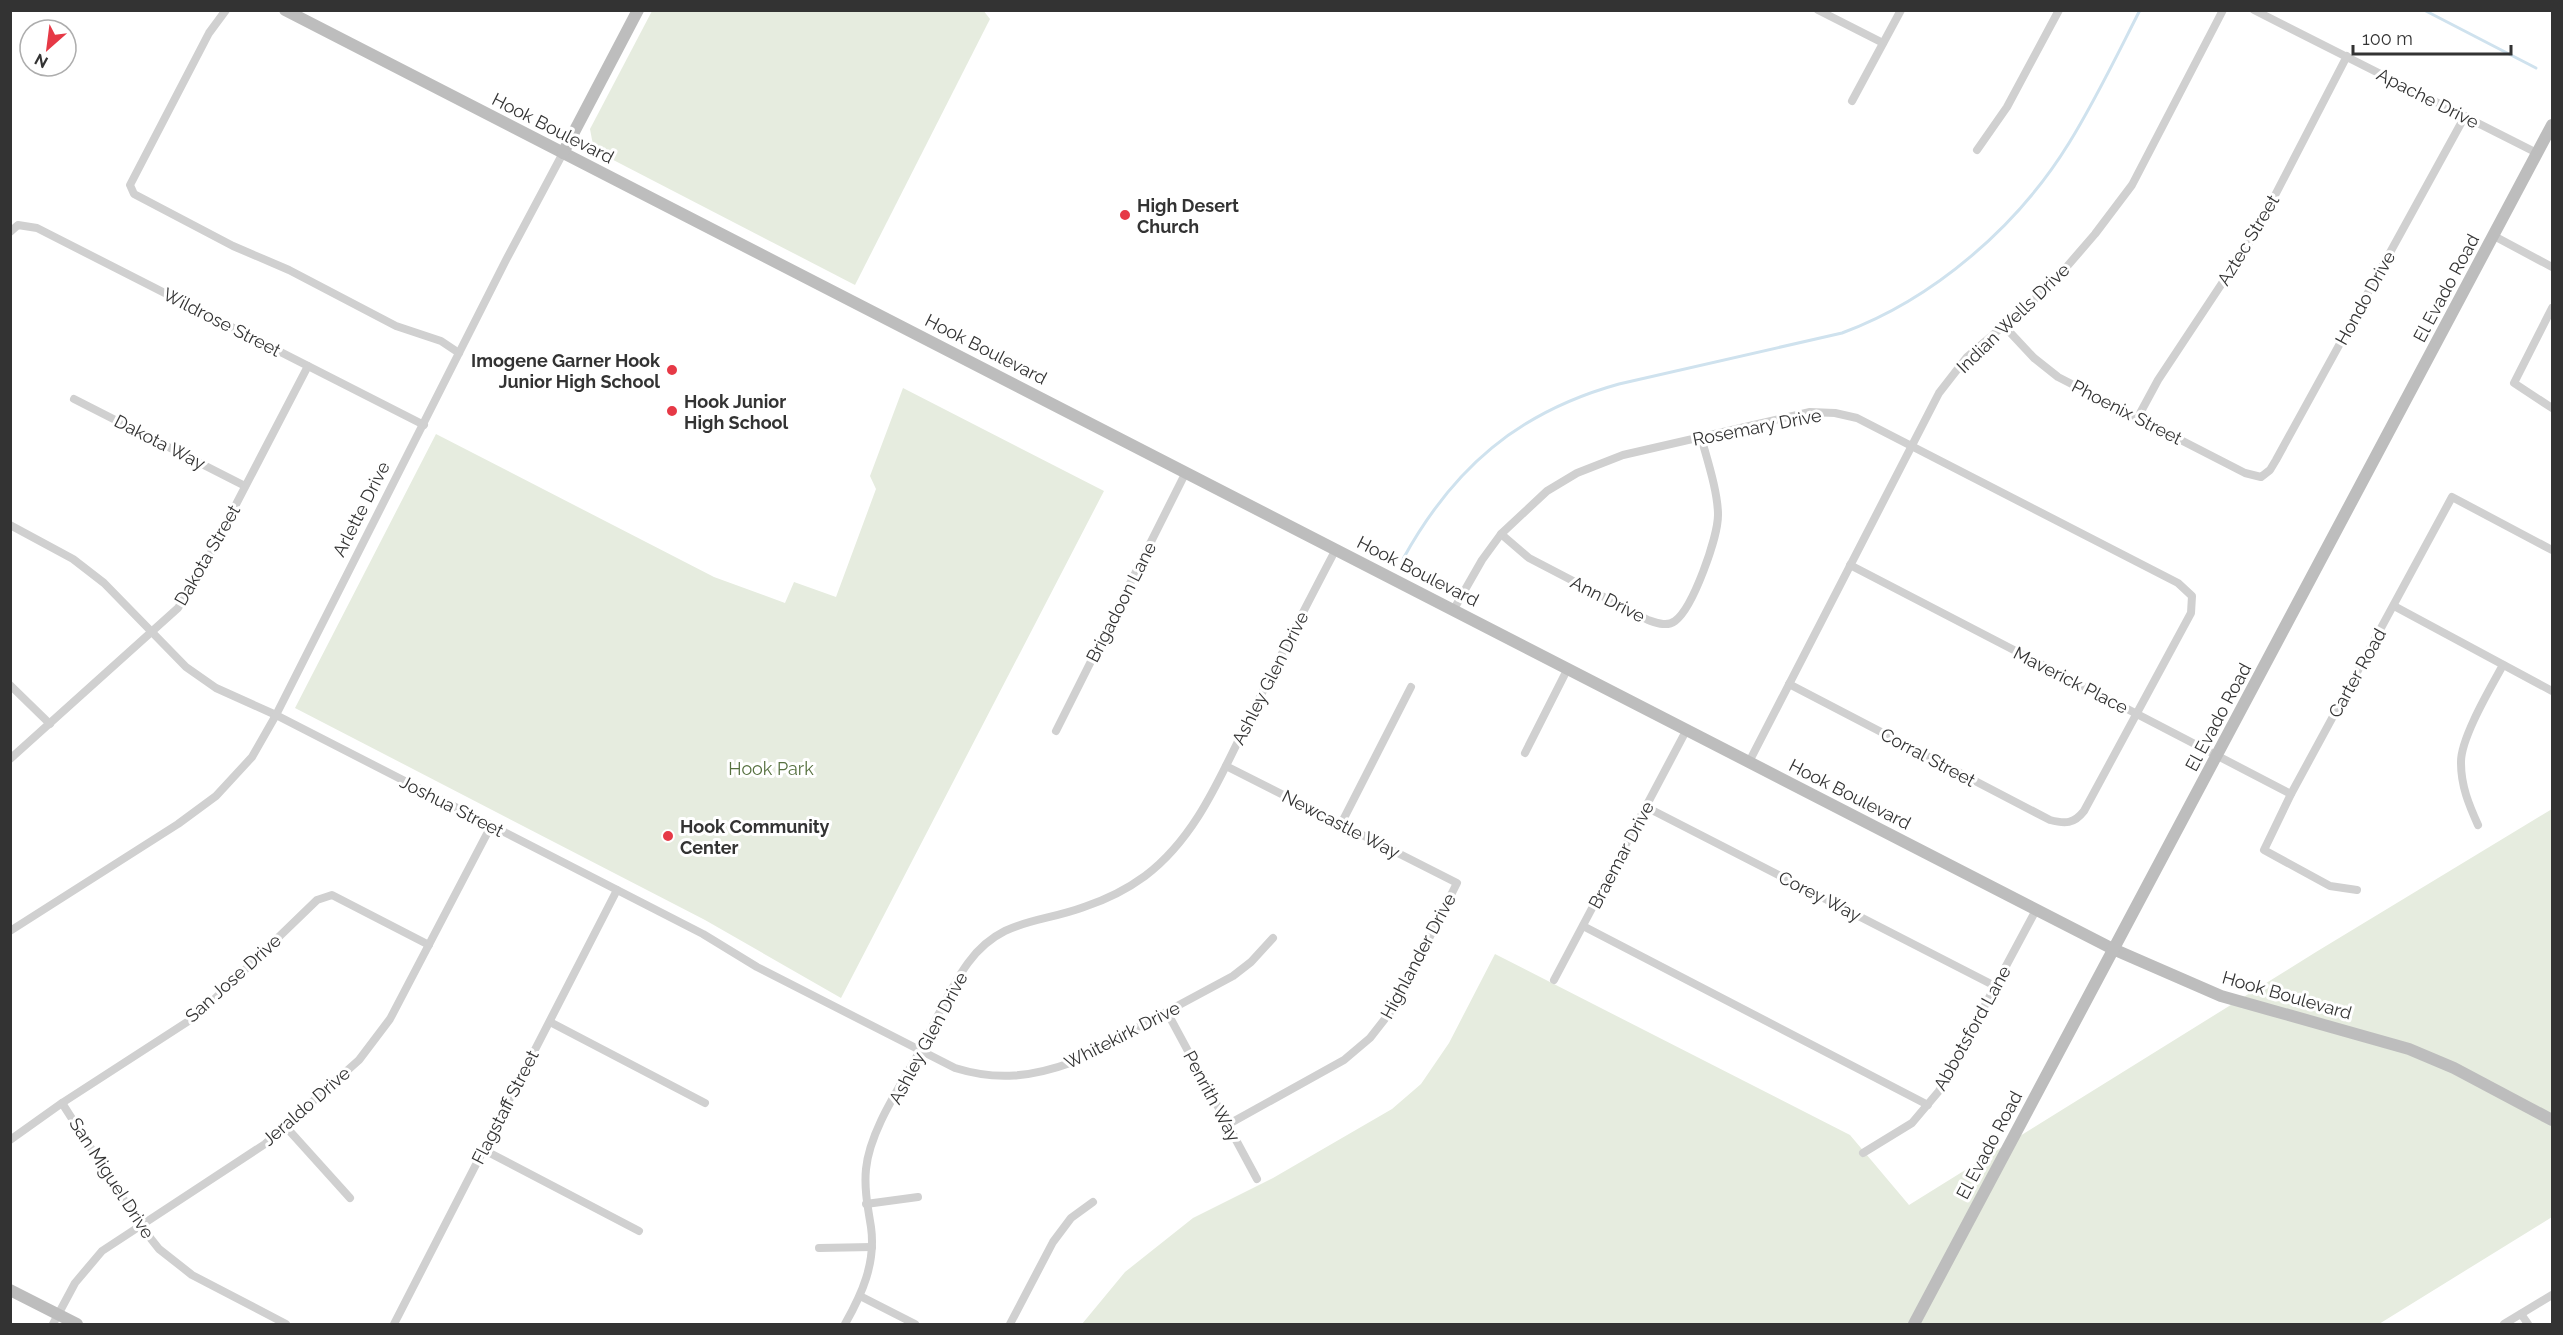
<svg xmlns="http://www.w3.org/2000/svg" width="2563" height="1335" font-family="Raleway,sans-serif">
<rect width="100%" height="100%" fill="#fff"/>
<g fill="#e6ecdf">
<path d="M983 10 990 19 855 285 594 150 590 129 652 11Z"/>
<path d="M903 388 1104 491 841 998 705 920 295 708 436 434 714 577 785 603 794 582 836 597 876 489 870 476Z"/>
<path d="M2552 809V1217L2379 1324H1082L1125 1272 1193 1218 1273 1178 1392 1109 1421 1084 1449 1043 1495 954 1850 1135 1909 1205 2316 952Z"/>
</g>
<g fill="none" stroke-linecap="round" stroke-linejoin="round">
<g stroke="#cfe2ee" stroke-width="3">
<path d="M2424 10 2536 68"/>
<path d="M1403 559C1453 468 1518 412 1619 384L1842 333C1934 299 2018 226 2069 143 2095 101 2117 55 2140 10"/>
</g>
<g stroke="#d0d0d0" stroke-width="8">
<path d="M226 10 209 33 130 185 134 194 233 246 289 270 396 326 441 341 459 353"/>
<path d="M1818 10 1883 43"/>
<path d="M2254 10 2537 153"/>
<path d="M1852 101 1901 10"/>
<path d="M1977 150 2007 107 2059 10"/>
<path d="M10 232 18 225 37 228 424 425"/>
<path d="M2494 236 2552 267"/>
<path d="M2552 308 2514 383 2552 408"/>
<path d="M2005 327 2034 358 2058 377 2245 473 2261 477 2270 470 2276 460 2465 116"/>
<path d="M74 399 245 486"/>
<path d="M2138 417 2158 380 2256 232 2347 56"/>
<path d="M10 525 73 559 104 583 186 667 216 688 276 715 703 934 757 967 955 1068C997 1081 1032 1077 1073 1062L1233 976 1251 962 1273 938"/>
<path d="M1501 534 1529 558 1648 620C1657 623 1667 627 1675 621 1693 608 1718 537 1718 515 1718 492 1707 459 1701 437"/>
<path d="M1850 565 2291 794"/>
<path d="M2394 606 2552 691"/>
<path d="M1454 609 1482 560 1501 534 1547 491 1577 473 1623 455 1810 412 1835 413 1857 418 2178 583 2192 596 2191 613 2084 811C2074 824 2065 824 2050 820L1789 684"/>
<path d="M10 685 50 724"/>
<path d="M1056 731 1186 472"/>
<path d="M1525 753 1568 668"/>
<path d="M10 759 178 608 206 562 308 366"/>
<path d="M1749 762 1939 393 1967 357 2051 285 2095 234 2132 185 2223 10"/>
<path d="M1226 766 1457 883 1395 1006 1370 1038 1344 1060 1227 1125"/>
<path d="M1646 807 1995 986"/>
<path d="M1341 824 1411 687"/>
<path d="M2478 825C2469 805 2461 786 2461 763 2460 739 2491 687 2503 665"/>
<path d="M2357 890 2330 886 2264 850 2291 794 2452 497 2552 550"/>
<path d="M1583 926 1928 1105"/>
<path d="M10 931 178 824 216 796 252 757 276 715 506 260 563 153"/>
<path d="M1554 980 1687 729"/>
<path d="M1167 1012 1257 1179"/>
<path d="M550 1022 705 1103"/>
<path d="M62 1103 140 1225 159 1249 192 1275 286 1324"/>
<path d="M286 1127 350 1198"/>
<path d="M10 1140 62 1103 198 1015 317 900 332 895 429 945"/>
<path d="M484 1150 639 1231"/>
<path d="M1863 1153 1912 1123 1939 1091 2036 910"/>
<path d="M866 1204 918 1197"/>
<path d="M819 1248 872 1247"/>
<path d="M860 1296 915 1324"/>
<path d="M2521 1314 2528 1324"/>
<path d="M53 1324 75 1283 102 1251 265 1144 359 1060 390 1019 491 826"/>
<path d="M394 1324 617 890"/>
<path d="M845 1324C862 1294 876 1263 871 1227 868 1208 864 1189 866 1169 870 1129 902 1084 921 1049 936 1021 949 989 968 963 1001 918 1038 924 1084 907 1105 900 1126 890 1145 876 1198 836 1222 772 1251 715 1279 659 1307 604 1336 549"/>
<path d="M1010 1324 1053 1242 1071 1218 1093 1202"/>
<path d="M2504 1324 2552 1295"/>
</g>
<g stroke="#bdbdbd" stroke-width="12">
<path d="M285 10 2113 949 2221 996 2409 1049 2454 1068 2552 1120"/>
<path d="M563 153 638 10"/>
<path d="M10 1290 77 1324"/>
<path d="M1914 1324 2552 125"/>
</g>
</g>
<g fill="#e63946" stroke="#fff" stroke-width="2">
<circle cx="1125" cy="215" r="6"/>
<circle cx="672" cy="370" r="6"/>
<circle cx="672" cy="411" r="6"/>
<circle cx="668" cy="836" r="6"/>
</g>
<g text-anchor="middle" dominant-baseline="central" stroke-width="6" stroke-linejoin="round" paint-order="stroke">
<g font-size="18" fill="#333" stroke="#fff">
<text transform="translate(2428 98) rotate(27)">Apache Drive</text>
<text transform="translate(553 128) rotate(27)">Hook Boulevard</text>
<text transform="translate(2248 240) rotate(-59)">Aztec Street</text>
<text transform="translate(2446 288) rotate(-62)">El Evado Road</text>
<text transform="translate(2365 298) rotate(-61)">Hondo Drive</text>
<text transform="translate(2013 318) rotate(-44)">Indian Wells Drive</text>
<text transform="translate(222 322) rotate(27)">Wildrose Street</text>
<text transform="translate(986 349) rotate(27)">Hook Boulevard</text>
<text transform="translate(2127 412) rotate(27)">Phoenix Street</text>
<text transform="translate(1757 427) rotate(-11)">Rosemary Drive</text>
<text transform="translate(160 442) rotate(27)">Dakota Way</text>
<text transform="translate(361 509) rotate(-63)">Arlette Drive</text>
<text transform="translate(207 555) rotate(-60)">Dakota Street</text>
<text transform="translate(1418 571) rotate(27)">Hook Boulevard</text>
<text transform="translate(1608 599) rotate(27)">Ann Drive</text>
<text transform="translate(1121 602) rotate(-63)">Brigadoon Lane</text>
<text transform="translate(2357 673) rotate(-61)">Carter Road</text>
<text transform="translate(1270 678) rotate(-63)">Ashley Glen Drive</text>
<text transform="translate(2071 680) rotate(27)">Maverick Place</text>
<text transform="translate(2218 717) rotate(-62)">El Evado Road</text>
<text transform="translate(1928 757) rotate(28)">Corral Street</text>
<text transform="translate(1850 794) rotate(27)">Hook Boulevard</text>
<text transform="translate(452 806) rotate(27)">Joshua Street</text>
<text transform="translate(1341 824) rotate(27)">Newcastle Way</text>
<text transform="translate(1621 855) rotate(-62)">Braemar Drive</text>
<text transform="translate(1820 896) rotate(27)">Corey Way</text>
<text transform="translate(1418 956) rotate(-62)">Highlander Drive</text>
<text transform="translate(233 978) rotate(-42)">San Jose Drive</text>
<text transform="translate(2287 995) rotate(16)">Hook Boulevard</text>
<text transform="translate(1972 1028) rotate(-61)">Abbotsford Lane</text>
<text transform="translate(1122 1035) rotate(-27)">Whitekirk Drive</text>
<text transform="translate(928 1038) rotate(-62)">Ashley Glen Drive</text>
<text transform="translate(1212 1096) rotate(62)">Penrith Way</text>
<text transform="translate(306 1106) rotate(-41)">Jeraldo Drive</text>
<text transform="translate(505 1107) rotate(-63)">Flagstaff Street</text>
<text transform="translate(1989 1145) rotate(-62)">El Evado Road</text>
<text transform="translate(112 1178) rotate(57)">San Miguel Drive</text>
</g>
<g font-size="18" font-weight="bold" fill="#333" stroke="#fff" text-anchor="start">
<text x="1137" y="205">High Desert<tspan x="1137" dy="21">Church</tspan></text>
<text x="660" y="360" text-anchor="end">Imogene Garner Hook<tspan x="660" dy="21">Junior High School</tspan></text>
<text x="684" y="401">Hook Junior<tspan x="684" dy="21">High School</tspan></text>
<text x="680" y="826">Hook Community<tspan x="680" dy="21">Center</tspan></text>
</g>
<g font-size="18" fill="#56703f" stroke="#fff">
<text x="771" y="768">Hook Park</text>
</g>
</g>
<rect width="2563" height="1335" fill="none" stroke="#333333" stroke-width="24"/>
<g transform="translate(48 48) rotate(208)"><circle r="28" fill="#ffffff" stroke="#adadad" stroke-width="1.5"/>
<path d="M0-4.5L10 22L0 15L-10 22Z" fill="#e63946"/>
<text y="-9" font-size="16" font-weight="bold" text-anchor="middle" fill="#333333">N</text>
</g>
<path d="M2353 45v9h158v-9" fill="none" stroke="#333333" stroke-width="3"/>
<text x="2362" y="45" font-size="18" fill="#333333" stroke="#ffffff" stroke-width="4.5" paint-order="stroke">100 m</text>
</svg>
